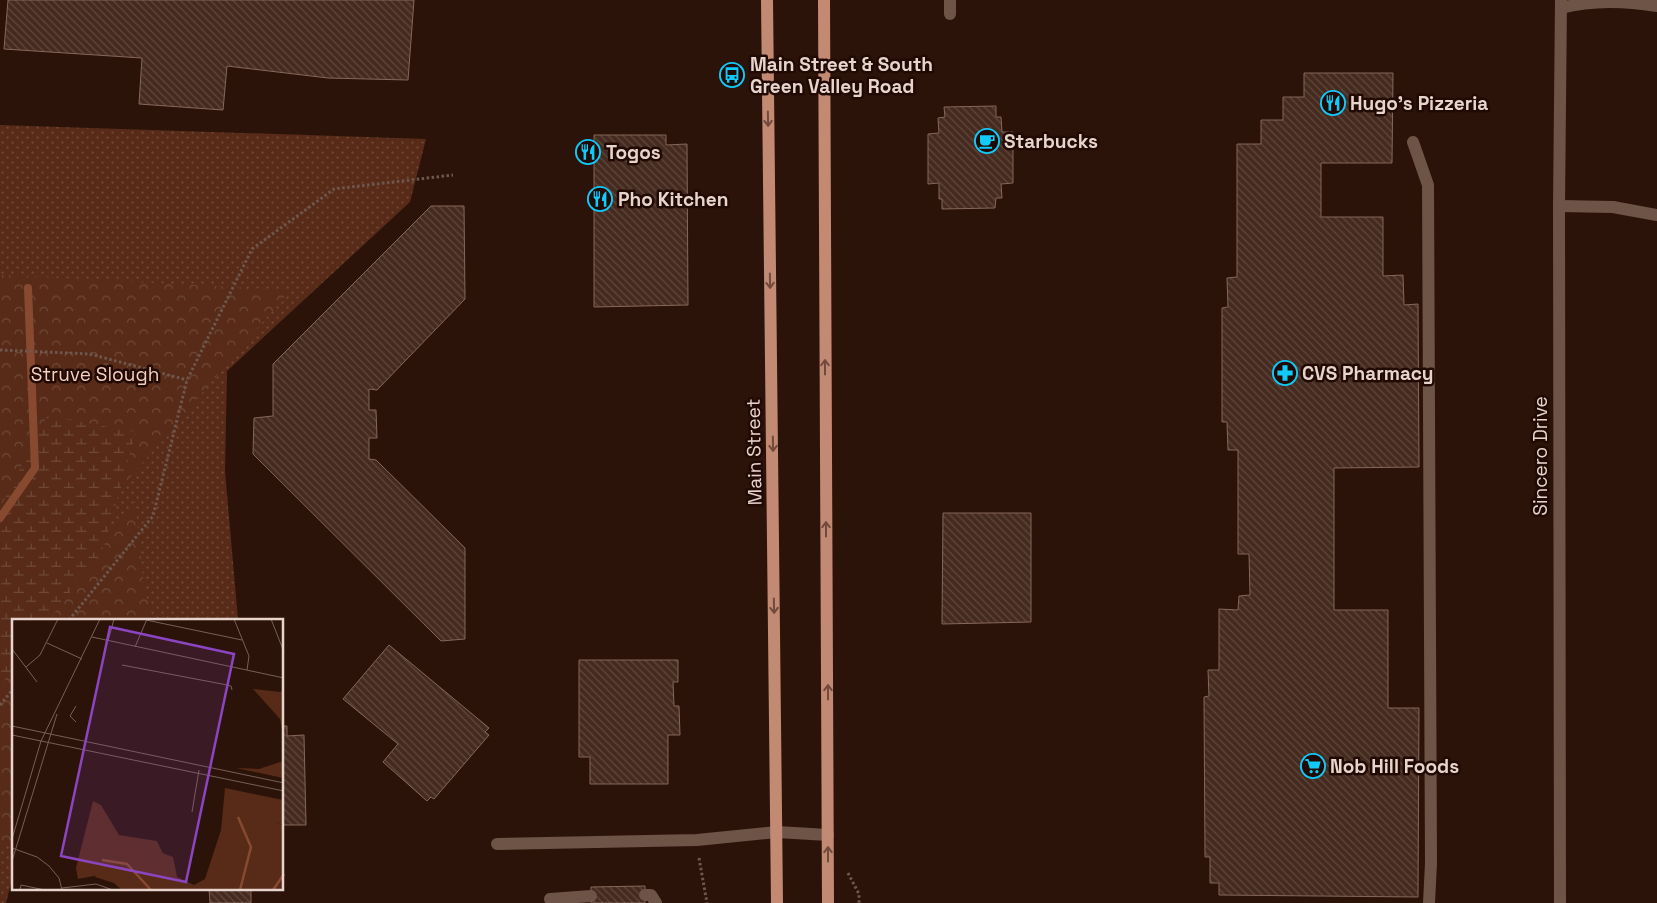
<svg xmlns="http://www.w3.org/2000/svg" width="1657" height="903" font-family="'Space Grotesk',sans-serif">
<defs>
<pattern id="grass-dots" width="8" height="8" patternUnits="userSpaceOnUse" patternTransform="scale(1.25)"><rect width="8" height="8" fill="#572b18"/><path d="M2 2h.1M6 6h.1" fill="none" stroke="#6f4938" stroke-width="1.8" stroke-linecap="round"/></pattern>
<pattern id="forest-crowns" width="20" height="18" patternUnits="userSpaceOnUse" patternTransform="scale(1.25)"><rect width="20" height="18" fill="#572b18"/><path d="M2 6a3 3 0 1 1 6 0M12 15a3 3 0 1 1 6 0" fill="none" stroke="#6f4938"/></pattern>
<pattern id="wetland-marsh" width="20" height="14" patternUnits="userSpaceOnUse" patternTransform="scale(1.25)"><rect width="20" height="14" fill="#572b18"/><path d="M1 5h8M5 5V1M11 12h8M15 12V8" fill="none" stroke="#6f4938"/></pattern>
<pattern id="building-back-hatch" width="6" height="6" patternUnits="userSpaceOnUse" patternTransform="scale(1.25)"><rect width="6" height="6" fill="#452a1f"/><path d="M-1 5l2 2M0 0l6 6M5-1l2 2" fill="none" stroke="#60483e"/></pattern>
</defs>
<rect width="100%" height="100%" fill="#2c1309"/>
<g fill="url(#grass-dots)">
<path d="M0 125 426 139 410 202 227 371 225 471 238 620H49L0 496Z"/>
<path d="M14 667V871L6 903H0V686Z"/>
</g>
<g fill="url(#forest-crowns)">
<path d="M0 275 290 290 0 630Z"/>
<path d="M135 501 144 587 153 620H33Z"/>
<path d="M14 643V839L0 845V660Z"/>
</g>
<path fill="url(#wetland-marsh)" d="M47 416 136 432 104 547 49 620H14V667L0 686V508Z"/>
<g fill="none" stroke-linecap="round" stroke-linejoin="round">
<path stroke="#874a30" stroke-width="8" d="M0 518 35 468 28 288"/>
</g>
<g fill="url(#building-back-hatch)" stroke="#86675b">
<path d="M8 0H414L408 80 328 78 227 66 223 110 139 104 142 58 4 49Z"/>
<path d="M1304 73H1393L1392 163H1321V217H1383V276L1403 275 1404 305 1418 304 1419 467 1334 468V610H1388V708H1419L1418 897 1219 895V883H1210V857H1205L1204 697 1209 696 1208 670H1219V609L1238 610 1239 596 1250 595 1249 554H1238V450H1228L1227 422H1222V308L1228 307 1227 278 1237 277V144H1261V120H1283V97H1304Z"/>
<path d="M996 106V117H1001L1002 132H1013V183L1001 184 1002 198H996L995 208 942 209V199H939V183L928 184V134L939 133 938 118 945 117 944 107Z"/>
<path d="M594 135H666V145L687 144 688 305 594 307Z"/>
<path d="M431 206H464L465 299 377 390 369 389V410H376L377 438H369V459L376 460 465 548V639L441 641 253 454 254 418 273 416V364Z"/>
<path d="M943 513H1031V622L942 624Z"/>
<path d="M389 645 489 728 485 732 489 735 434 799 431 797 427 801 383 762 398 744 343 699Z"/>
<path d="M579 660H678V682H673L674 706H679L680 735H668V784H590V757H579Z"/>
<path d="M282 726H287V736L304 735 306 825H282Z"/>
<path d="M645 886V903H591V887Z"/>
<path d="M209 889H251V903H210Z"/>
</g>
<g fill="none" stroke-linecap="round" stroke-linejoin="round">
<g stroke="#6e574e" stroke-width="3" stroke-dasharray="2.5 2.5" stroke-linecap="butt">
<path d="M0 350 90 354 187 380"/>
<path d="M69 620 153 516 187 380 252 249 334 189 453 175"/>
<path d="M0 705 14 688"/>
<path d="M699 858 707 903"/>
<path d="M848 873 859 894V903"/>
</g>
<g stroke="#6e5347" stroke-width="12">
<path d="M950 14V0"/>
<path d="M1413 142 1428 185 1431 863 1429 903"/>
<path d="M645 895H651L656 903"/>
<path d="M550 899 591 896"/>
</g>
<g stroke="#6e5347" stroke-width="12">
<path d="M1561 8C1594 0 1624 1 1657 6"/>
<path d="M1559 206 1613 207 1657 215"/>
<path d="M497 844 697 840 777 832 828 835"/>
<path d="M1560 903 1559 206 1561 0"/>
</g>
<g stroke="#c38a73" stroke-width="12">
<path d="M767 0 777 903"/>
<path d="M824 0 828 903"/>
</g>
</g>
<defs><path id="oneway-shaft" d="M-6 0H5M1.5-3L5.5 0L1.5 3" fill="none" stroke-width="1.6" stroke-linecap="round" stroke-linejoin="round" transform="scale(1.25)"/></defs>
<g stroke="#724a3b">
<use href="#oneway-shaft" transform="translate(768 119) rotate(89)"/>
<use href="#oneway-shaft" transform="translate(770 281) rotate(89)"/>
<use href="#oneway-shaft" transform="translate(825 367) rotate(-90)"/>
<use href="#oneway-shaft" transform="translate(773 444) rotate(89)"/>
<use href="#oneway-shaft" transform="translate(826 529) rotate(-90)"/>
<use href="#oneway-shaft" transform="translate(774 606) rotate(89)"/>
<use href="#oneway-shaft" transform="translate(828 692) rotate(-90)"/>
<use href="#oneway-shaft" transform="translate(828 854) rotate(-90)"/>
</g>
<defs>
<symbol id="bus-ring" viewBox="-11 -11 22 22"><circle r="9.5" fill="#210a03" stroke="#10cafa" stroke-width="1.5"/><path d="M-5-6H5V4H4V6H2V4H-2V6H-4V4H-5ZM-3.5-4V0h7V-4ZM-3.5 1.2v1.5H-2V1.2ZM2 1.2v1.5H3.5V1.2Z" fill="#10cafa"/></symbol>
<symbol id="restaurant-ring" viewBox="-11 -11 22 22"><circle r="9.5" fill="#210a03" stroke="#10cafa" stroke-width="1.5"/><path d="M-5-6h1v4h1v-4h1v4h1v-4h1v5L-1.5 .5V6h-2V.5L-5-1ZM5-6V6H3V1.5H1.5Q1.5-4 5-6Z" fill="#10cafa"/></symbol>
<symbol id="cafe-ring" viewBox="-11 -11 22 22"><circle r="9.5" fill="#210a03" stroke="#10cafa" stroke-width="1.5"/><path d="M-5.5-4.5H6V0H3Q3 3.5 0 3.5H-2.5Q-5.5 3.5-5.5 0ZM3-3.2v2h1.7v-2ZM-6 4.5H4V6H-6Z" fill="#10cafa"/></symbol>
<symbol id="pharmacy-ring" viewBox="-11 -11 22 22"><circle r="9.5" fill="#210a03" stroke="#10cafa" stroke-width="1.5"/><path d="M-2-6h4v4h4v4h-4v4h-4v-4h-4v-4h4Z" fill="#10cafa"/></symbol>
<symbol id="supermarket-ring" viewBox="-11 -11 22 22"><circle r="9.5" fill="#210a03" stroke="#10cafa" stroke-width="1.5"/><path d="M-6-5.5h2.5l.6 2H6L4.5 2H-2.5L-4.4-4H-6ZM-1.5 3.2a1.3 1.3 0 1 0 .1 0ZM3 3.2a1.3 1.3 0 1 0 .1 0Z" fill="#10cafa"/></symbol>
</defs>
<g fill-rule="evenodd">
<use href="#bus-ring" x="718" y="61" width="28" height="28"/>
<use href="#restaurant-ring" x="1319" y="89" width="28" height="28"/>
<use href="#cafe-ring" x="973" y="127" width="28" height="28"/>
<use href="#restaurant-ring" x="574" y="138" width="28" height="28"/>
<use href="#restaurant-ring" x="586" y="185" width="28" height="28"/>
<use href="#pharmacy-ring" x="1271" y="359" width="28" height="28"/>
<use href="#supermarket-ring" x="1299" y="752" width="28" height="28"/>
</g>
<g text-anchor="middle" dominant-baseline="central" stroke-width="5" stroke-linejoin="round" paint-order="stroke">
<g font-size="19" font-weight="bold" fill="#e6d4cd" stroke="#210a03" text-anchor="start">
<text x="750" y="64">Main Street &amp; South<tspan x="750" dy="22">Green Valley Road</tspan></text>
<text x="1350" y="103">Hugo's Pizzeria</text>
<text x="1004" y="141">Starbucks</text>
<text x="606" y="152">Togos</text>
<text x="618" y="199">Pho Kitchen</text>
<text x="1302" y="373">CVS Pharmacy</text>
<text x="1330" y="766">Nob Hill Foods</text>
</g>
<g font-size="19" fill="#f5cfbf" stroke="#210a03">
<text x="95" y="374">Struve Slough</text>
</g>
<g font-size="19" fill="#e6d4cd" stroke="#210a03">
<text transform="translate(754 452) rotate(-91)">Main Street</text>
<text transform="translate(1540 456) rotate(-90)">Sincero Drive</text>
</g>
</g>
<g transform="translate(12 619)">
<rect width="271" height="271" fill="#2c1309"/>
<path d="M241 70 268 73 271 71V117L268 100ZM271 142V159L224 149 247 150ZM213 169 271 181V206L258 202 217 271H156L97 254 66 260 64 249 81 182 89 186 107 216 145 222 161 256 182 266 193 260 209 211Z" fill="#572b18"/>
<path d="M227 189 246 196 268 194 245 271H201L211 241 225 221 217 199ZM98 205 148 271H110L102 264 83 258ZM122 233H148L161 238 166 262 172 271H152Z" fill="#572b18"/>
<path d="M258 202 271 206V271H217L236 226ZM113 230 128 238 156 271H141L108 242Z" fill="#572b18"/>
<path fill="none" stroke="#874a30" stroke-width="2.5" d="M226 198 239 228 228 271M90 241 115 245 139 271M261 271 272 255"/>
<path fill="none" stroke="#766057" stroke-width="1" d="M222 0 237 37 235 51M259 0 272 33M134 1 230 21M80 18 272 59M96 22 102 0M35 24 70 40M123 28 135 0M0 30 25 63M110 46 210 65 219 67 220 71M14 48 28 36 46 0M64 103 58 97 64 87M0 107 272 164M0 116 272 172M180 193 187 151M0 220 29 122 88 0M0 229 25 238 37 247 47 259 50 271M0 242 45 95M50 269 84 265 101 271M8 271 9 266 33 271"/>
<path fill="#8b45c1" fill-opacity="0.15" stroke="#8b45c1" stroke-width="2.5" d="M98 8 222 35 174 263 49 237Z"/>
<rect width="271" height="271" fill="none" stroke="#e6d4cd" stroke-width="2.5"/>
</g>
</svg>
